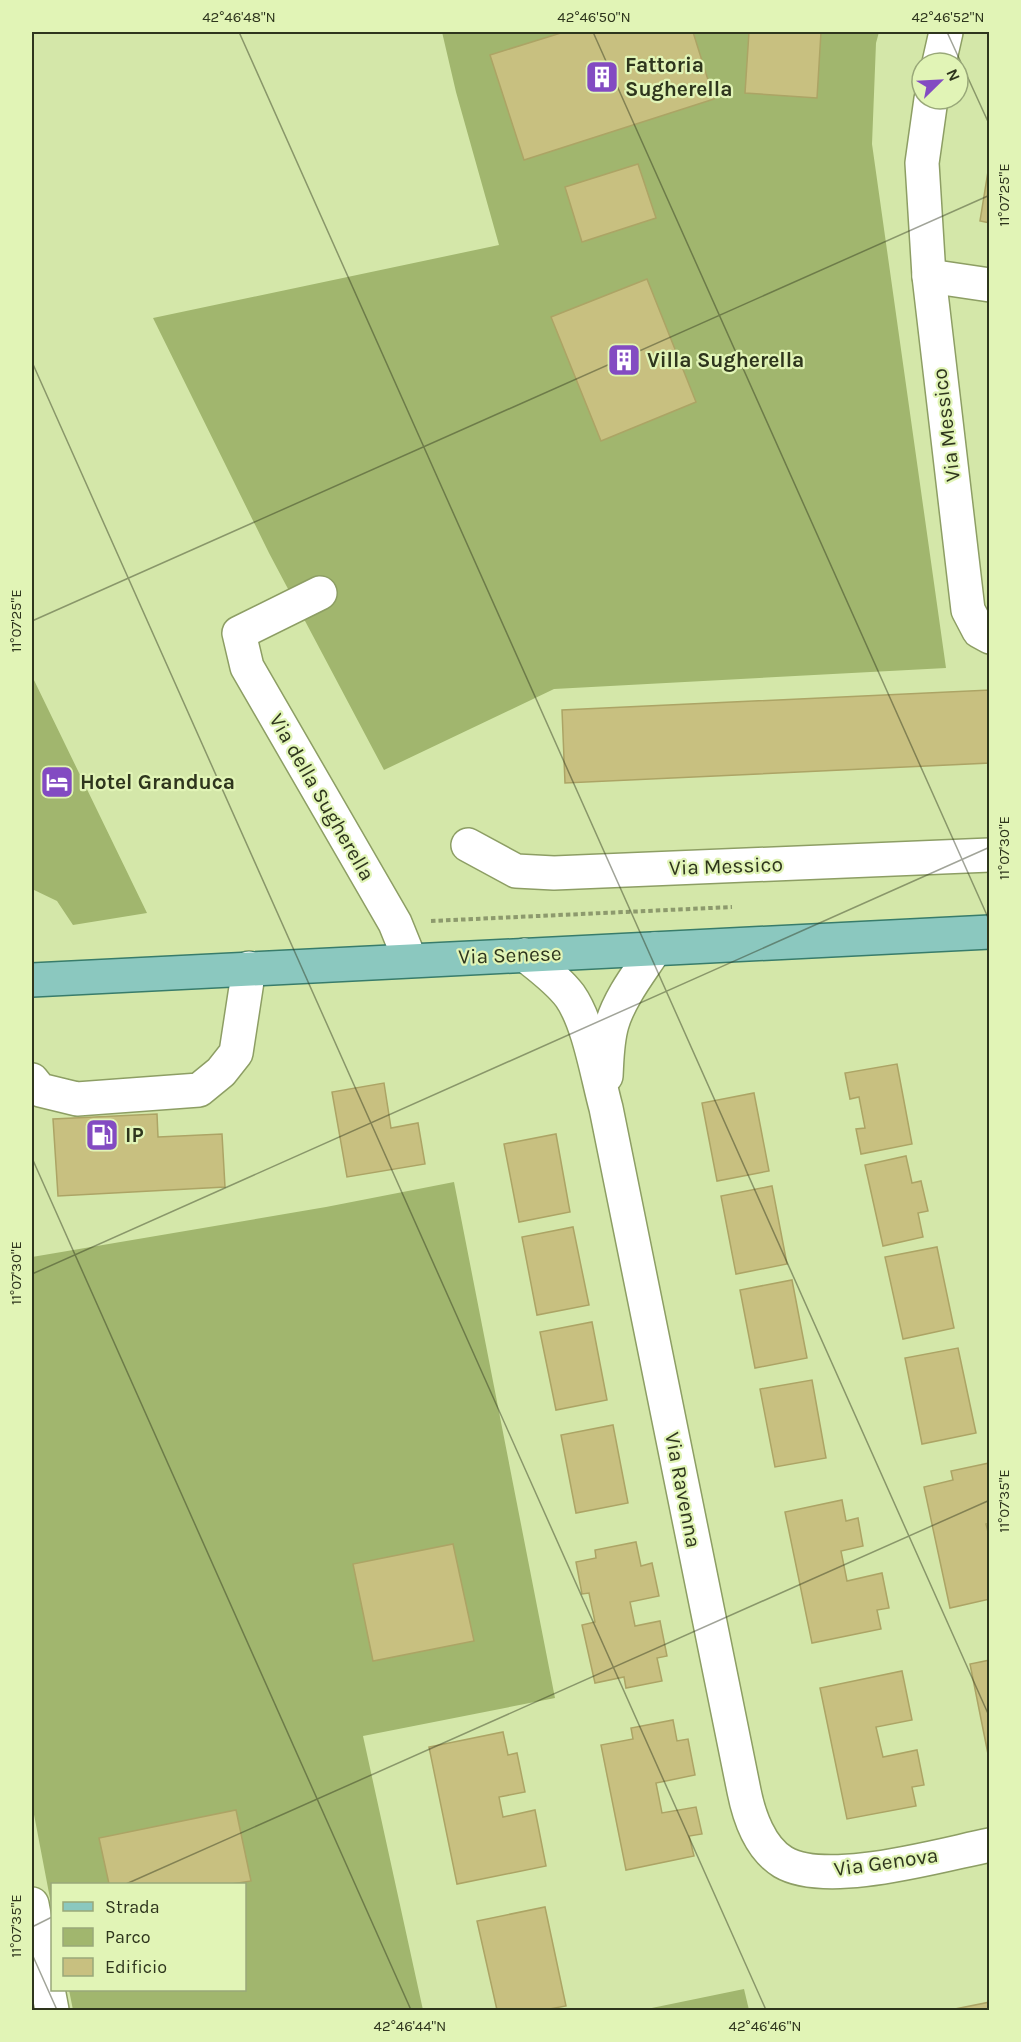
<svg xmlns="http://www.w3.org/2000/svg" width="1021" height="2042" font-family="Karla,sans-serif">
<rect width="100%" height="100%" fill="#d4e7a9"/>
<g fill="#a1b66e">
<path d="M442 32H879L876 43 872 144 946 668 554 689 384 770 269 553 153 318 499 245 456 92Z"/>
<path d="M32 676 147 913 73 925 57 901 32 889Z"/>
<path d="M454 1182 555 1698 363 1736 423 2010H73L69 1990H244V1884H52V1909L32 1804V1257L326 1207Z"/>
<path d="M744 1989 749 2010H642Z"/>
</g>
<g fill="#c8c080" stroke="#aca465" stroke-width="1.5">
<path d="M564 32H693L714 99 524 160 490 55Z"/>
<path d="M749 32H821L817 98 745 93Z"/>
<path d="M990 159V223L980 221Z"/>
<path d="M638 164 656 218 582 242 565 187Z"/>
<path d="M647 279 696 402 601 441 551 317Z"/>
<path d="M990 690V763L565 783 562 710Z"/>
<path d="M897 1064 912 1144 861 1154 856 1129 865 1128 859 1097 850 1099 845 1073Z"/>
<path d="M384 1083 391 1128 418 1123 425 1164 347 1177 332 1092Z"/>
<path d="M754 1093 769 1171 717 1181 702 1103Z"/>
<path d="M157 1114 158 1137 222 1134 225 1187 58 1196 53 1119Z"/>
<path d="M556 1134 570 1212 519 1222 504 1144Z"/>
<path d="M906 1156 912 1183 921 1181 928 1211 918 1213 923 1237 883 1246 865 1165Z"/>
<path d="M772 1186 787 1264 736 1274 721 1196Z"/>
<path d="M573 1227 589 1305 537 1315 522 1237Z"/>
<path d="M937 1247 954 1328 903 1339 885 1257Z"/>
<path d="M792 1280 807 1358 755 1368 740 1290Z"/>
<path d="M592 1322 607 1400 556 1410 540 1332Z"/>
<path d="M958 1348 976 1433 922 1444 905 1358Z"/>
<path d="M812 1380 826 1458 775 1467 760 1389Z"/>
<path d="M613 1425 628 1503 576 1513 561 1435Z"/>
<path d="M989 1463 990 1523 986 1524 990 1540V1599L950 1608 924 1487 953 1480 951 1471Z"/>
<path d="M842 1500 846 1521 858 1518 863 1546 841 1551 847 1581 882 1573 889 1608 877 1610 881 1629 812 1643 785 1512Z"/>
<path d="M636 1542 641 1566 652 1563 659 1596 630 1602 635 1626 660 1621 667 1656 657 1658 662 1681 626 1688 624 1677 595 1683 582 1625 595 1622 589 1593 582 1594 576 1562 596 1558 595 1550Z"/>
<path d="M453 1544 474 1641 373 1661 353 1564Z"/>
<path d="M990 1660V1764L970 1664Z"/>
<path d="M902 1671 912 1720 876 1727 883 1757 917 1750 924 1785 912 1787 916 1806 847 1819 820 1688Z"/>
<path d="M673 1720 677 1741 688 1739 695 1775 656 1783 662 1813 696 1807 702 1834 689 1836 694 1856 626 1870 601 1745 633 1739 631 1728Z"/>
<path d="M503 1732 508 1755 517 1753 525 1792 499 1797 503 1817 535 1810 546 1866 457 1884 429 1747Z"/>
<path d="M236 1810 251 1881 232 1884H109L99 1838Z"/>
<path d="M545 1907 566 2006 544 2010H497L477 1921Z"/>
<path d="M990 2002V2010H950Z"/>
</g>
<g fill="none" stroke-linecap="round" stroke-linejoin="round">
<defs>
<g id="minor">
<path d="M939 63 946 32"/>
<path d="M931 99 922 163 929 276 968 610 979 631 990 637"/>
<path d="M929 276 990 285"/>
<path d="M320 593 239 633 247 667 395 923 410 960"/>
<path d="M468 845 516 871 554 873 990 855"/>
<path d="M525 955C540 967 558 980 570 996 589 1023 597 1075 606 1108L744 1791C749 1816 760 1848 783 1862 827 1888 940 1855 990 1845"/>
<path d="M606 1076C607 1058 607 1041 612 1024 620 997 640 972 655 949"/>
<path d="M32 1080 40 1090 77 1099 199 1090 221 1072 236 1053 249 968"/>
<path d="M32 1904 52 2010"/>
</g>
<path id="major" d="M32 980 990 932"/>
</defs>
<use href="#minor" stroke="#8d9e64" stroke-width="36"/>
<use href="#major" stroke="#387c6b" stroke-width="36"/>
<path stroke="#8d9a6d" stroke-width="4" stroke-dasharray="4.5 3" stroke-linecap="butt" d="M431 921 732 907"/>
<use href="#minor" stroke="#fff" stroke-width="33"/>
<use href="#major" stroke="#8bc8bf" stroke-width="33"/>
</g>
<path fill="none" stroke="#2e351d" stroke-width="1.5" stroke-opacity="0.45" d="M239 32 990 1718M593 32 990 922M947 32 990 126M32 362 766 2010M32 621 990 195M32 1158 411 2010M32 1274 990 847M126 1884 990 1500M32 1927 52 1917M32 1954 57 2010"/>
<defs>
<symbol id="building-square" viewBox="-11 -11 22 22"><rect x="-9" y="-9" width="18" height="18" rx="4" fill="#834bc2" stroke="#e1f4b6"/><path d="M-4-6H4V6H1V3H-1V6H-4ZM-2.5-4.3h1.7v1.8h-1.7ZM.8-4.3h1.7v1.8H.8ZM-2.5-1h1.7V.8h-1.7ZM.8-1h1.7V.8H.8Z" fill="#fff"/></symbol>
<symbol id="hotel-square" viewBox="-11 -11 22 22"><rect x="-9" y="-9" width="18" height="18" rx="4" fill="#834bc2" stroke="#e1f4b6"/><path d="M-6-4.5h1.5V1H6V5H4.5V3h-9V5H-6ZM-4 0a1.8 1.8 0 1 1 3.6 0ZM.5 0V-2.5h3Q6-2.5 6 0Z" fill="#fff"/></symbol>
<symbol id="fuel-square" viewBox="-11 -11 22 22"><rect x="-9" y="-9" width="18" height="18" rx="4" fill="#834bc2" stroke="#e1f4b6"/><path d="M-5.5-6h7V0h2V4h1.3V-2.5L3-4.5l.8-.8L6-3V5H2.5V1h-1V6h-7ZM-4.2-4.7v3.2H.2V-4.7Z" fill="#fff"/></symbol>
</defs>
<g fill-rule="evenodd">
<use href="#building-square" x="583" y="58" width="38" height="38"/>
<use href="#building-square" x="605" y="341" width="38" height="38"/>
<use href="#hotel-square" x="38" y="763" width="38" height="38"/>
<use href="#fuel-square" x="83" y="1116" width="38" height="38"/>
</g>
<g text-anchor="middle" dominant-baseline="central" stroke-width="4.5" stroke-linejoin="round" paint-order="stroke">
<g font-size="21" font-weight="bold" fill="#2e351d" stroke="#e1f4b6" text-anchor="start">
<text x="625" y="65">Fattoria<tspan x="625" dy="24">Sugherella</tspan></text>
<text x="647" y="360">Villa Sugherella</text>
<text x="80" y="782">Hotel Granduca</text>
<text x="125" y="1135">IP</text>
</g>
<g font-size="21" fill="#2e351d" stroke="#e1f4b6">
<text transform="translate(946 425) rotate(-97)">Via Messico</text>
<text transform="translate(322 797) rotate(60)">Via della Sugherella</text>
<text transform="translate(726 866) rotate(-2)">Via Messico</text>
<text transform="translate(510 955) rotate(-2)">Via Senese</text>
<text transform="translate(683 1490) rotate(79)">Via Ravenna</text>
<text transform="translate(886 1862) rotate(-8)">Via Genova</text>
</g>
</g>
<rect width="1021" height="2042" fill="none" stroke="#e1f4b6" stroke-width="66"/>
<rect x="51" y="1883" width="195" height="108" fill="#e1f4b6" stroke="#99a879" stroke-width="1.5"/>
<rect x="63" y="1902" width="30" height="9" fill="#8bc8bf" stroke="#99a879" stroke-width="1.5"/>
<text x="105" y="1913" font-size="18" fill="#2e351d">Strada</text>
<rect x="63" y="1928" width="30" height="18" fill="#a1b66e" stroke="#99a879" stroke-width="1.5"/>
<text x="105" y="1943" font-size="18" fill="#2e351d">Parco</text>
<rect x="63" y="1958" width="30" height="18" fill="#c8c080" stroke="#99a879" stroke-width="1.5"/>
<text x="105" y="1973" font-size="18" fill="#2e351d">Edificio</text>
<g transform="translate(940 81) rotate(66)"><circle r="28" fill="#e1f4b6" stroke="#99a879" stroke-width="1.5"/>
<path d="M0-4.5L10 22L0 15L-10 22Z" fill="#834bc2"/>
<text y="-9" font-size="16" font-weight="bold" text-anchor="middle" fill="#2e351d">N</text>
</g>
<rect x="33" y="33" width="955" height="1976" fill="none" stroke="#2e351d" stroke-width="2"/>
<g font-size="15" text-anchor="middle" fill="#2e351d">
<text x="239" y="22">42°46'48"N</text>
<text x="594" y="22">42°46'50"N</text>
<text x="948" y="22">42°46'52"N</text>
<text transform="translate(1004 195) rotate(-90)" y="5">11°07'25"E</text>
<text transform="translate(16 621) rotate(-90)" y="5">11°07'25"E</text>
<text transform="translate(1004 848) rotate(-90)" y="5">11°07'30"E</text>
<text transform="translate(16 1273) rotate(-90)" y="5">11°07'30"E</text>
<text transform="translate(1004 1501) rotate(-90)" y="5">11°07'35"E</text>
<text transform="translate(16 1926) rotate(-90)" y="5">11°07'35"E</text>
<text x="410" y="2031">42°46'44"N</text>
<text x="765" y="2031">42°46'46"N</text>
</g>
</svg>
